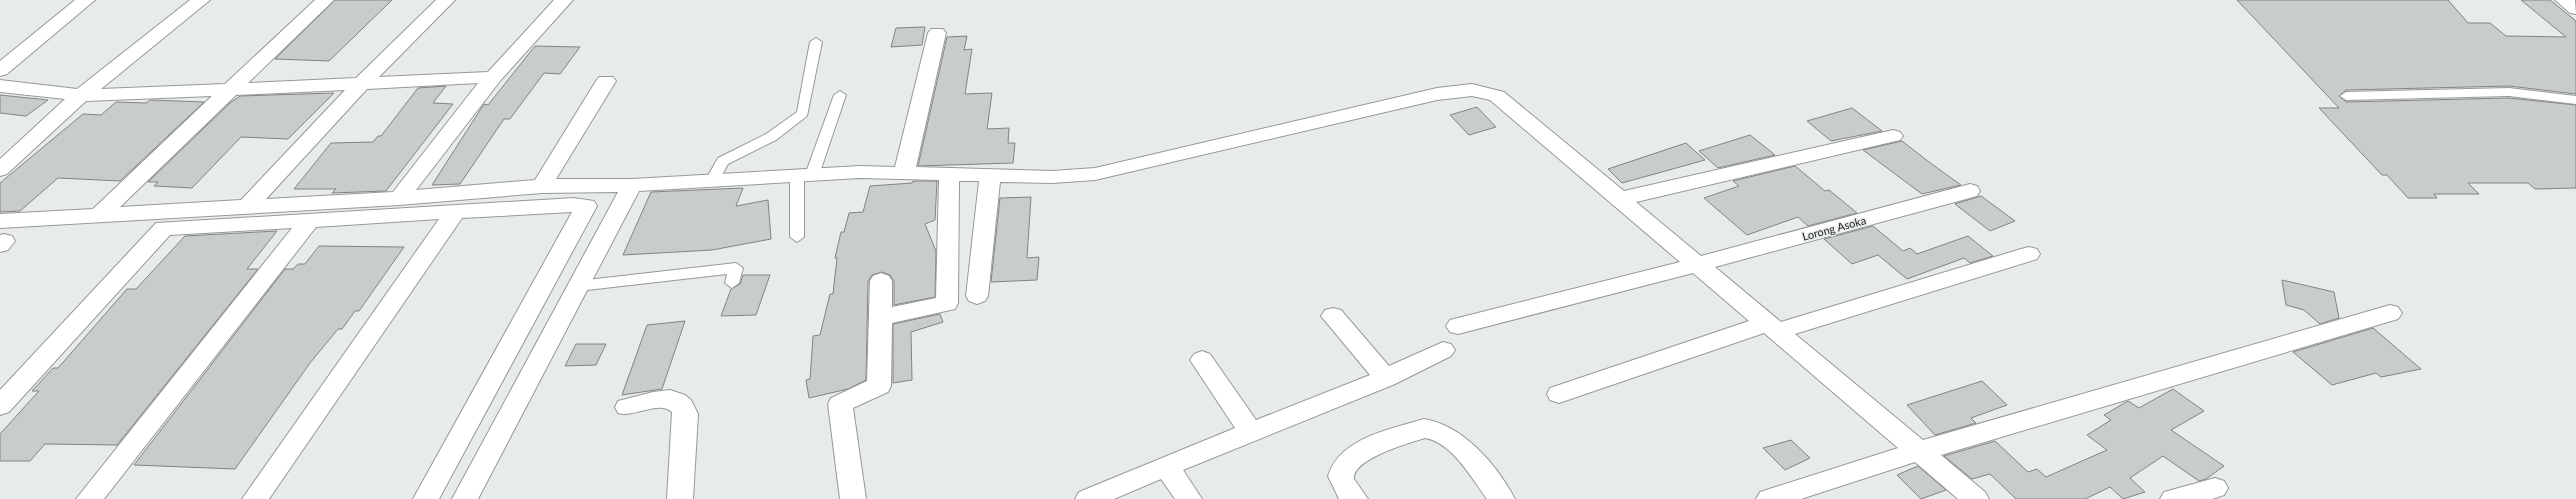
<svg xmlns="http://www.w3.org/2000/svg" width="2576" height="499" font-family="Lato,sans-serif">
<rect width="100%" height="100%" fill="#e8ece8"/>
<g fill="#c9cdc9" stroke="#818481">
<path d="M335 0H392L329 61 275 59Z"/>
<path d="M2237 0H2448L2468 23H2490L2506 36 2566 37 2521 0H2550L2576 21V94L2509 86 2346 90 2339 96 2346 102 2509 98 2576 105V188L2535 189 2528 183H2468L2479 194H2434L2437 198H2408L2387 175H2382L2319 108H2339Z"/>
<path d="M925 27 922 45 891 47 896 28Z"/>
<path d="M967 36 964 50 972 49 965 94 992 93 987 129 1009 128 1008 143H1015L1013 163 918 166 947 37Z"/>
<path d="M535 46 580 47 560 74 544 73 510 119H504L460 184 432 185 484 104 488 105Z"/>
<path d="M446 86 433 103 453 104 386 191 332 193 336 189H294L331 143 373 142 378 136H381L418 88Z"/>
<path d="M334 93 288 139 241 137 192 188 154 186 158 182H148L230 103 240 96Z"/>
<path d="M0 95 48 100 26 116 0 113Z"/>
<path d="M150 100 204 102 120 181 58 178 20 211 0 212V183L83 114 101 115 116 102 146 103Z"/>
<path d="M1477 107 1496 127 1469 135 1450 115Z"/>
<path d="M1852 108 1882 131 1831 141 1807 121Z"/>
<path d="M1750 135 1775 155 1718 168 1699 151Z"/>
<path d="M1902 141 1929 162 1961 185 1922 194 1863 150Z"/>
<path d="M1686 143 1705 160 1622 183 1608 169Z"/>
<path d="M1795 166 1825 191 1829 190 1857 213 1808 226 1798 217 1747 235 1704 198 1739 186 1733 181Z"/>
<path d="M913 181H937L935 220 925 224 936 251 935 297 894 305V281L890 275 882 272 872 275 868 281 866 380 848 389 809 398 806 380 810 379 813 336 820 335 830 294H833L837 258H835L841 232H844L849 213 863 212 870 186 912 183Z"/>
<path d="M743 188 736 206 768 200 771 239 712 250 623 255 651 192Z"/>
<path d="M1981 196 2015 221 1990 231 1955 204Z"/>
<path d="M1031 197 1027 258 1039 257 1037 280 991 282 1000 198Z"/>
<path d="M1873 226 1903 251 1910 248 1917 254 1968 236 1993 256 1970 263 1964 258 1907 279 1878 255 1852 264 1824 239Z"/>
<path d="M277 231 247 269H258L117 445 45 444 30 461H0V434L39 391H32L53 368H58L127 289H136L185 236Z"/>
<path d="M319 246 404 247 359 311H355L342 329H338L310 363 235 469 134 465 285 269H293L298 264H305Z"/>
<path d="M743 275H770L756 315 721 316 731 289 740 284Z"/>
<path d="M2282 280 2334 292 2339 318 2320 324 2304 310 2286 305Z"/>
<path d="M940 314 943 322 911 332 912 380 893 383V324Z"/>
<path d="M685 321 662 389 622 395 647 325Z"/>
<path d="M2373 328 2421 369 2381 377 2376 373 2332 385 2293 352Z"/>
<path d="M576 344H606L596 365 565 366Z"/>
<path d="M1982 381 2007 405 1971 418 1976 423 1935 435 1907 405Z"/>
<path d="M2173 389 2204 411 2171 430 2224 466 2206 479 2199 481 2163 456 2130 478 2145 492 2123 499 2110 487 2085 499H2016L1990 474 1972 479 1944 456 1995 441 2028 472 2037 469 2046 477 2107 450 2087 435 2111 420 2104 415 2128 401 2139 408Z"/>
<path d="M1791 440 1810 458 1785 470 1763 448Z"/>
<path d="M1918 466 1946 490 1921 499 1897 475Z"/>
</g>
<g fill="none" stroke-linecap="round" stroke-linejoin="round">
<defs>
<g id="lane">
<path d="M816 38 822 42 807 116 776 140 728 164 717 184H707L705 181 718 158 766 134 797 112 810 42Z"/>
<path d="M2509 88 2576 96V104L2509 96 2346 100 2340 96 2346 92Z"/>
<path d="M840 91 846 95 819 175 812 179 807 178 805 175 834 95Z"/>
<path d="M797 172 804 176V237L797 242 790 237V176Z"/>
<path d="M736 263 743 268 739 283 732 288 725 283 727 274 578 291 571 286 578 281Z"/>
</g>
<g id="street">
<path d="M75 0H95L7 74 0 76V61Z"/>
<path d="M190 0H210L101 89 225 84 315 0H334L248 83 356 78 436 0H455L379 77 488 72 554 0H573L500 81 416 190 535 180 596 81 599 77H613L616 81 556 179H632L860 166 895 167 928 33 931 29H943L946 33 916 167 1052 171 1095 168 1437 88 1472 84 1504 92 1624 191 1893 130 1900 132 1903 136 1900 140 1636 202 1701 256 1970 184 1977 186 1980 191 1977 196 1715 267 1781 322 2021 249 2029 247 2037 249 2040 254 2037 259 1795 334 1923 440 2390 305 2398 307 2402 313 2398 319 1941 455 1985 492 1989 499H1958L1915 462 1801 499H1756L1760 492 1898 448 1764 333 1559 403 1550 400 1547 394 1550 388 1749 321 1693 273 1458 334 1450 332 1446 326 1450 320 1680 262 1490 100 1472 96 1437 100 1095 180 1052 183 1000 182 988 296 985 301 977 304 969 301 966 296 979 181H959L958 303 955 309 892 323 891 386 888 392 853 408 866 499H840L828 404 831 398 867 381 870 281 873 276 881 273 889 276 892 281V307L936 298 939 180 860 178 639 191 478 499H452L618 192 542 193 399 205 0 228V214L93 209 212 96 86 101 7 174 0 176V159L65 99 0 92V80L77 89ZM478 83 393 192 266 199 367 89ZM345 90 241 200 120 207 236 95Z"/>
<path d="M2555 0H2575L2576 14 2570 13Z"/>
<path d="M574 198 594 201 597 206 439 499H413L572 212 462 218 269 499H242L439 219 316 227 104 499H76L292 228 170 235 9 412 0 415V390L156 223Z"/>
<path d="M4 234 12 236 15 241 8 250 0 252V235Z"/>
<path d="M1333 308 1341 310 1389 366 1443 342 1451 344 1455 350 1451 356 1395 384 1183 470 1202 499H1175L1161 479 1114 499H1075L1079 492 1235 428 1190 360 1194 354 1202 351 1210 354 1256 420 1370 375 1321 316 1325 310Z"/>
<path d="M670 390 685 395 691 400 698 414 693 499H667L672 412C659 400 634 418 618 413L615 407 618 401 653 392Z"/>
<path d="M1424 419C1463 425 1497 465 1515 499H1487C1472 479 1452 442 1425 438 1409 443 1352 459 1354 479L1368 499H1339L1328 476C1339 438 1391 429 1424 419Z"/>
<path d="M2215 478 2224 481 2228 488 2224 495 2212 499H2160L2164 492Z"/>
</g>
</defs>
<use href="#lane" stroke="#969996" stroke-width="2"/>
<use href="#street" stroke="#969996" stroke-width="2"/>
<use href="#lane" fill="#fff" fill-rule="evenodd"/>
<use href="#street" fill="#fff" fill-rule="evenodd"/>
</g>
<g text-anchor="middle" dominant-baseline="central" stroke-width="3" stroke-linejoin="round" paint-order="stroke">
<g font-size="11" fill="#242524" stroke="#e8ece8">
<text transform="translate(1834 228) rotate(-15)">Lorong Asoka</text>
</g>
</g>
</svg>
